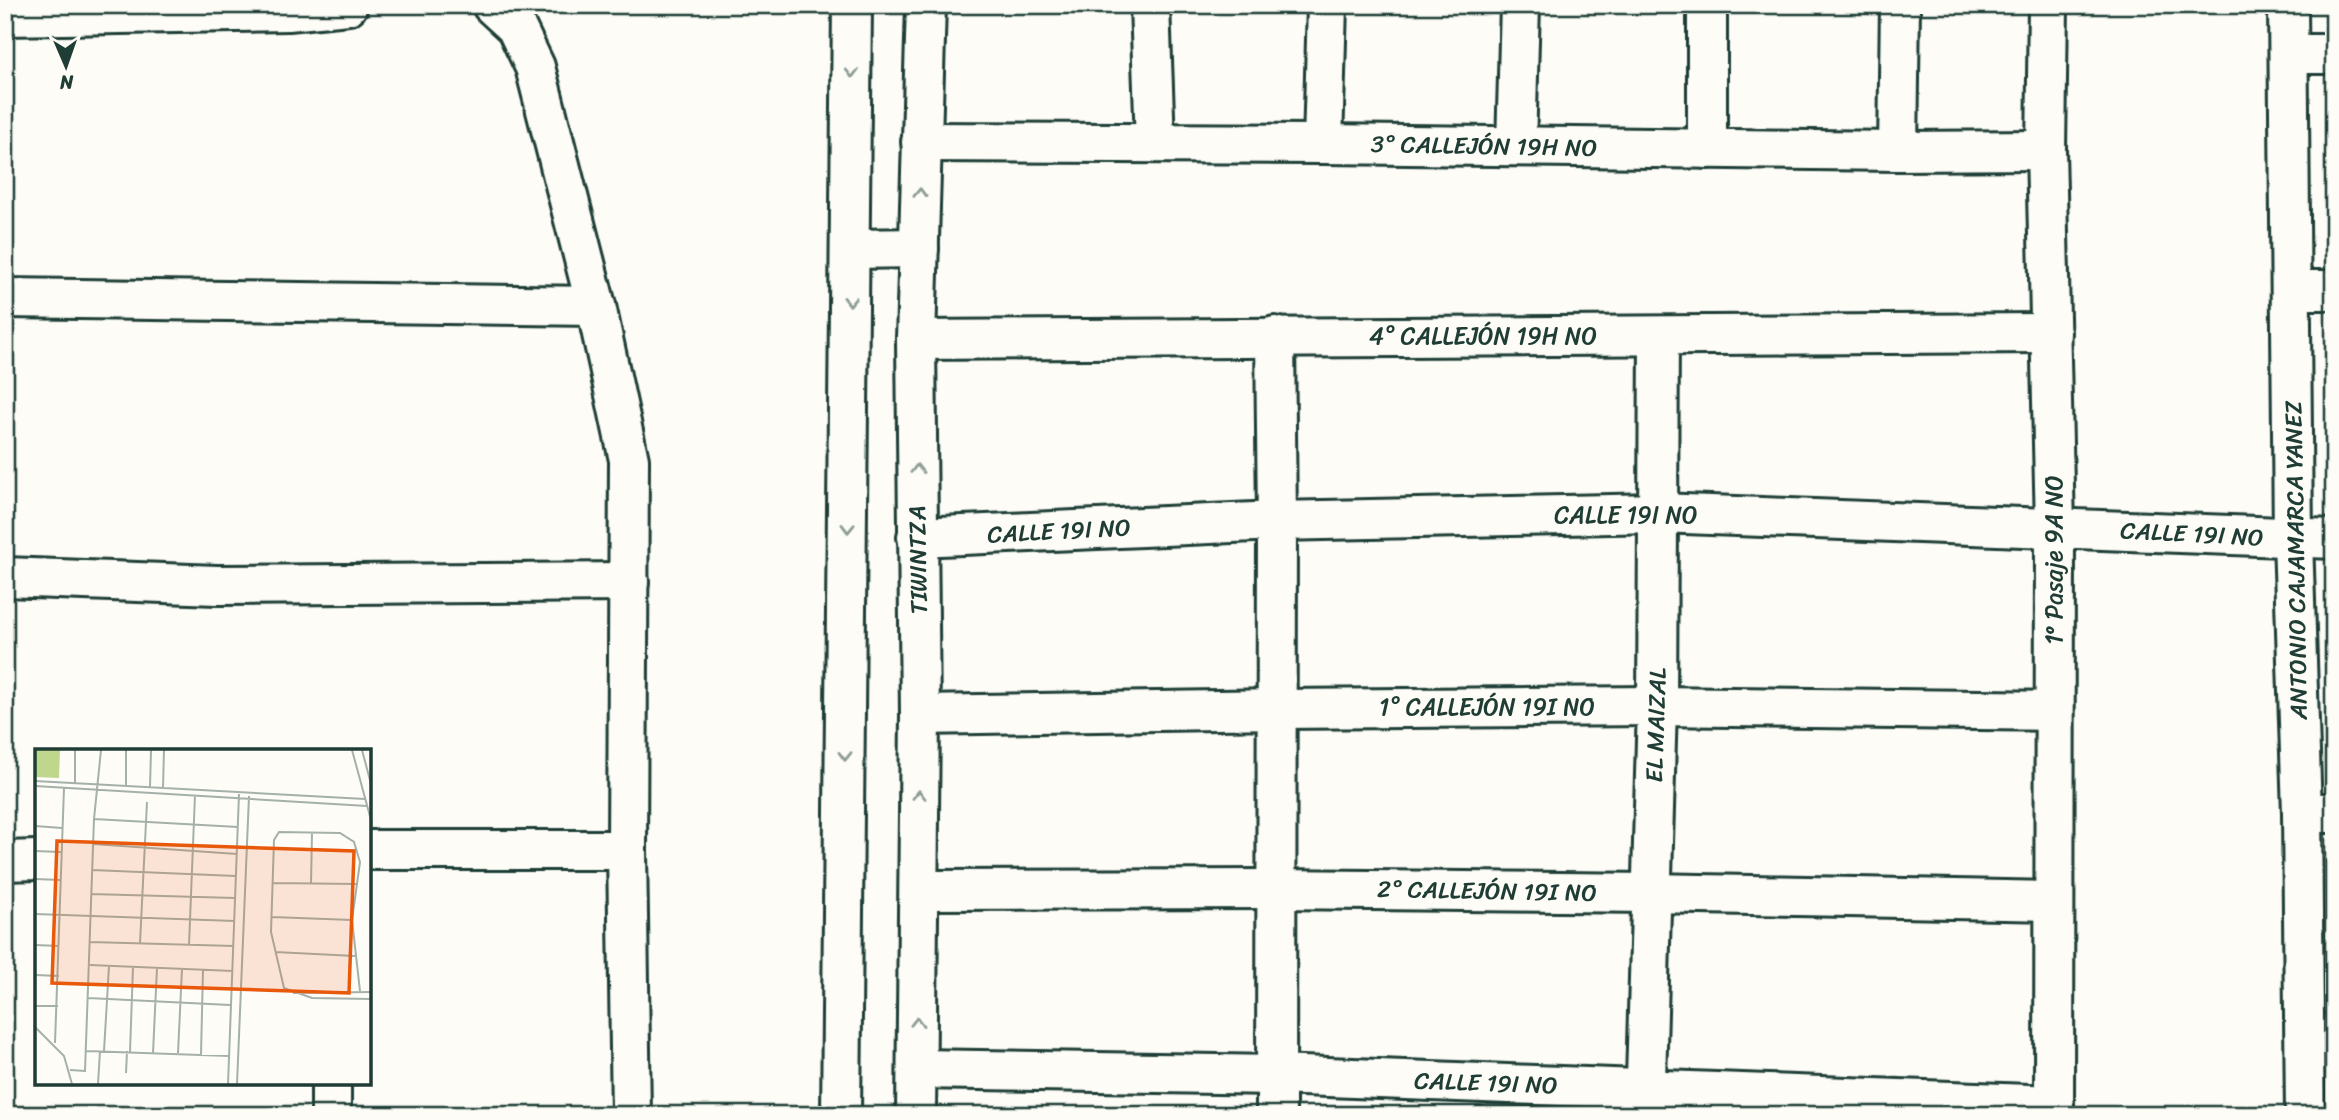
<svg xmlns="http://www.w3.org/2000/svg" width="2339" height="1120" font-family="Sriracha,sans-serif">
<rect width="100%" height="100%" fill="#fdfcf7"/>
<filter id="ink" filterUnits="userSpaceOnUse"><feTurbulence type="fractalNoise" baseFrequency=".0143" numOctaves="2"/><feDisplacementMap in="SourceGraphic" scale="14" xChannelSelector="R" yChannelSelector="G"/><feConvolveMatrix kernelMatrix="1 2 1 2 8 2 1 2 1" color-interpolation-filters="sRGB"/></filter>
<g filter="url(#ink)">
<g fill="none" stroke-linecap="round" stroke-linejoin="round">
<defs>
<g id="street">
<path d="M492 5 516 27 535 67 596 306 629 460 627 850 631 1115"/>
<path d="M1150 5 1155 143"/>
<path d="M1707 5V149"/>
<path d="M2048 5 2046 150 2055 527 2054 1115"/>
<path d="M2288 5 2293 539 2302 813 2305 1115"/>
<path d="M5 16 288 11 348 5"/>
<path d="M2289 54H2334"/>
<path d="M921 142 1323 144 1898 151 2046 150"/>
<path d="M1323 144 1327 5"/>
<path d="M1516 146 1520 5"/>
<path d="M1898 151 1900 5"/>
<path d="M2292 290H2334"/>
<path d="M5 298 596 306"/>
<path d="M1275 336 1277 521 1276 1115"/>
<path d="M916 340 2051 333"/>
<path d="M917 537 1277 521 1659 513 2334 539"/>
<path d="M5 577 217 585 629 582"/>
<path d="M920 715 1278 709 1657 706 2054 711"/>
<path d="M2302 813H2334"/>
<path d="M369 850H627"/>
<path d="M5 861 37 860"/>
<path d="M919 890 1276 889 1650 893 2054 901"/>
<path d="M917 1069 1276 1075 2054 1105"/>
<path d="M331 1083V1115"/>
<path d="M1645 1114 1657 706 1659 336"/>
</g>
<g id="secondary">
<path d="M851 249 919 248"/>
<path d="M841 1115 852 5"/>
<path d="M916 1115 920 715 916 340 926 5"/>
</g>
</defs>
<use href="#street" stroke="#1f3d34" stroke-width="44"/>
<use href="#secondary" stroke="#1f3d34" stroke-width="44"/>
<use href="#street" stroke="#fdfcf7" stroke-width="38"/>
<use href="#secondary" stroke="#fdfcf7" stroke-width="38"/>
</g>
<defs><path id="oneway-chevron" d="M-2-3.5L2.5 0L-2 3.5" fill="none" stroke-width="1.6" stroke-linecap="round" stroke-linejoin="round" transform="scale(1.75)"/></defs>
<g stroke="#8e9c96">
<use href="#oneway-chevron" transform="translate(852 73) rotate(90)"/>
<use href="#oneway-chevron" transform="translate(920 193) rotate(-89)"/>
<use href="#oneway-chevron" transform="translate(850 301) rotate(91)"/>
<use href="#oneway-chevron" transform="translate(917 469) rotate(-90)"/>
<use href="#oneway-chevron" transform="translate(848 528) rotate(91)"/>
<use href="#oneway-chevron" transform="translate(845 756) rotate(91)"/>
<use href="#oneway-chevron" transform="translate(919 795) rotate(-90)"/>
<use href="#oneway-chevron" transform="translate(917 1022) rotate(-89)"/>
</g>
</g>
<g text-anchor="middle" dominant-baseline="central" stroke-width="5" stroke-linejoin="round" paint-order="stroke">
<g font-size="24" fill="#1f3d34" stroke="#fdfcf7">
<text transform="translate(1484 146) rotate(1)">3° CALLEJÓN 19H NO</text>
<text x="1483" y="336">4° CALLEJÓN 19H NO</text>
<text x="1626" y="515">CALLE 19I NO</text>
<text transform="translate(1059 531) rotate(-3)">CALLE 19I NO</text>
<text transform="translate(2192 534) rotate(3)">CALLE 19I NO</text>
<text transform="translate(918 560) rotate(-91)">TIWINTZA</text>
<text transform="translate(2054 560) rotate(-90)">1º Pasaje 9A NO</text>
<text transform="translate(2296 560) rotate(-91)">ANTONIO CAJAMARCA YANEZ</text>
<text x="1487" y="707">1° CALLEJÓN 19I NO</text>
<text transform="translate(1656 725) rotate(-88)">EL MAIZAL</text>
<text transform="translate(1487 891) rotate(1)">2° CALLEJÓN 19I NO</text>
<text transform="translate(1486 1083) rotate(2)">CALLE 19I NO</text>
</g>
</g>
<g transform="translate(35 749)">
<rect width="336" height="336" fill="#fdfcf7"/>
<path d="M0 1H25L24 29 0 28Z" fill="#bed78d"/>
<path fill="none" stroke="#a4b0a9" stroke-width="2" d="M91 1V37M317 1 336 71M327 1 336 35M0 32 330 50M40 34V1M0 37 332 57M115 38 116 1M128 39 129 1M59 70 203 78M0 77 27 79M58 95 202 105M0 102 26 103M57 121 201 127M0 130 25 131M238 134 322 135M276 135 277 84M56 145 200 149M0 165 200 172M237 168 317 171M55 193 199 197M105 194 112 53M0 196 24 197M154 196 160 46M240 203 320 207M55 216 198 222M0 226 24 227M325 242 317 171 325 113 319 93 305 84 244 83 239 91 236 183 249 239 277 249 336 250M258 244 336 243M53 249 195 256M0 257H23M0 278 29 307 37 335M20 294 29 39M51 302 194 307M69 302 74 217M95 303 98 218M118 304 122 219M143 304 147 220M166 306 168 221M35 321 50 322 59 70 66 1M91 324 92 302M63 335 65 302M193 335 204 45M202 335 214 47"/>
<path fill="#e8590c" fill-opacity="0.15" stroke="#e8590c" stroke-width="3.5" d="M22 92 319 102 314 244 17 234Z"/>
<rect width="336" height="336" fill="none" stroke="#1f3d34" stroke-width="3.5"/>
</g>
<rect width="2339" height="1120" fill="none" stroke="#fdfcf7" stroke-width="28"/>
<rect x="14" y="14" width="2311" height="1092" fill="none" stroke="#1f3d34" stroke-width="2.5" filter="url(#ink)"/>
<g transform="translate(66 66) rotate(178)" stroke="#fdfcf7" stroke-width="5" paint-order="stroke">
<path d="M0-5L12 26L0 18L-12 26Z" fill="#1f3d34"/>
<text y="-10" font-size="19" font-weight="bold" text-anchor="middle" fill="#1f3d34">N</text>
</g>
</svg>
